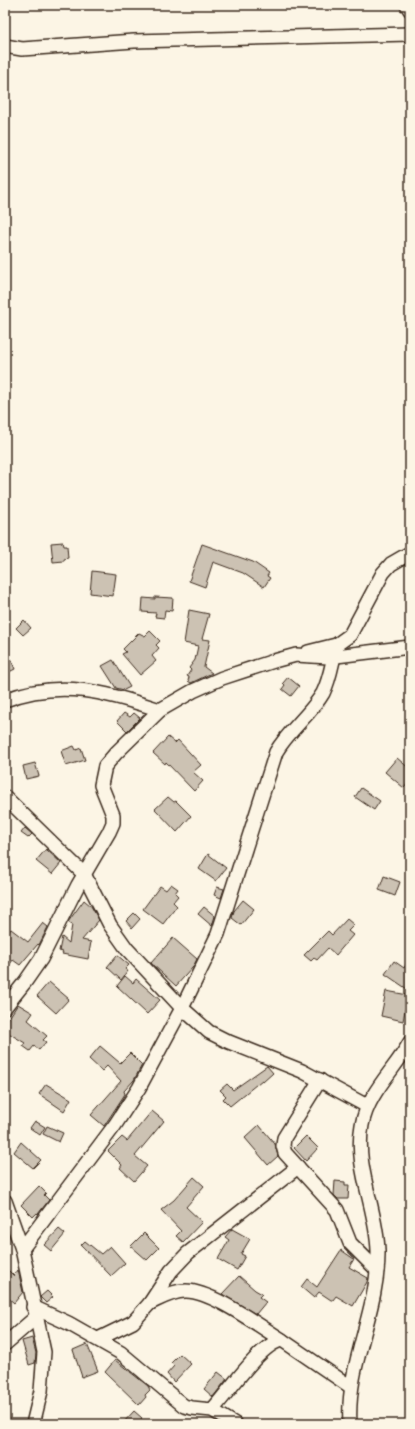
<svg xmlns="http://www.w3.org/2000/svg" width="415" height="1429" font-family="'Balsamiq Sans',sans-serif">
<rect width="100%" height="100%" fill="#fcf5e5"/>
<filter id="ink" filterUnits="userSpaceOnUse"><feTurbulence type="fractalNoise" baseFrequency=".025" numOctaves="2"/><feDisplacementMap in="SourceGraphic" scale="8" xChannelSelector="R" yChannelSelector="G"/><feConvolveMatrix kernelMatrix="1 2 1 2 8 2 1 2 1" color-interpolation-filters="sRGB"/></filter>
<g filter="url(#ink)">
<g fill="#ccc2b3" stroke="#3b2a1e">
<path d="M63 542 64 546H67L68 558 64 559V561L53 562 51 543Z"/>
<path d="M202 544 253 562 269 573 267 576 270 578 264 587 243 573 213 562 205 587 189 581Z"/>
<path d="M92 571 116 574 113 596 90 593Z"/>
<path d="M155 597 173 598 172 611 165 610 164 618 155 617 156 613 142 612 143 598 155 599Z"/>
<path d="M189 610 209 614 202 639 210 640 204 667 212 673 191 683 188 681 189 677 187 676 191 670 189 668 195 660 198 646 184 643Z"/>
<path d="M24 620 31 628 23 635 16 628Z"/>
<path d="M150 631 160 641 156 645 159 648 152 656 156 661 140 675 122 654 126 652 123 649 139 633 145 636Z"/>
<path d="M5 646 15 669 5 674Z"/>
<path d="M113 660 130 687 124 690 116 688 102 666Z"/>
<path d="M288 677 299 686 291 696 282 689 285 685 283 683Z"/>
<path d="M124 713 130 717 134 713 140 718 127 731 117 721Z"/>
<path d="M168 737 175 743 178 740 201 765 193 772 203 781 194 791 166 762 165 764 153 753Z"/>
<path d="M74 746 76 750 81 748 85 760 66 766 61 751Z"/>
<path d="M397 758 410 769V781L404 788 385 772Z"/>
<path d="M35 763 39 776 26 779 23 766Z"/>
<path d="M361 788 380 801 374 810 355 797Z"/>
<path d="M168 797 174 802 176 801 191 816 177 832 155 809Z"/>
<path d="M25 828 32 834 28 838 21 833Z"/>
<path d="M46 849 61 863 52 874 36 861Z"/>
<path d="M208 854 226 868 216 881 199 869Z"/>
<path d="M384 876 400 882 395 896 379 890Z"/>
<path d="M171 884 178 889 175 893 178 896 173 902 177 906 163 924 143 909 160 886 166 890Z"/>
<path d="M217 887 224 889 221 898 214 895Z"/>
<path d="M84 900 91 906 99 920 82 940 91 942 88 959 62 954 63 952 59 951 62 937 69 943 72 925 68 922Z"/>
<path d="M243 900 254 909 241 925 232 918 234 911Z"/>
<path d="M204 907 215 916 212 926 198 914Z"/>
<path d="M134 913 140 919 132 928 126 921Z"/>
<path d="M347 919 354 925 348 931 353 935 336 955 328 948 317 960 314 958 311 961 304 955 328 931 332 935Z"/>
<path d="M43 923 48 927 39 945 38 944 20 965 13 960 10 964 5 959V936L11 929 28 942Z"/>
<path d="M173 938 197 959 193 967 176 986 151 963Z"/>
<path d="M117 955 129 965 125 969 128 971 121 980 107 967Z"/>
<path d="M410 958V991L385 974 394 961 404 968Z"/>
<path d="M125 976 133 983 136 979 160 1000 147 1014 117 986Z"/>
<path d="M49 982 69 999 56 1013 37 996Z"/>
<path d="M386 991 408 995 403 1021 381 1016Z"/>
<path d="M18 1004 33 1013 28 1020 47 1036 43 1040 46 1042 39 1050 34 1046 30 1051 23 1046 25 1043 5 1031V1024Z"/>
<path d="M100 1046 120 1063 130 1053 142 1065 134 1080 124 1091 125 1094 104 1126 91 1115 121 1081 107 1066 102 1071 89 1059Z"/>
<path d="M267 1066 273 1073 263 1082 262 1080 230 1106 223 1099 226 1096 220 1090 227 1084 233 1090Z"/>
<path d="M46 1084 71 1099 64 1111 39 1094Z"/>
<path d="M152 1111 164 1121 135 1156 147 1166 134 1181 120 1168 122 1165 108 1151 122 1137 127 1141Z"/>
<path d="M35 1121 45 1127 40 1135 30 1128Z"/>
<path d="M259 1125 275 1144 278 1156 268 1165 245 1138Z"/>
<path d="M47 1126 63 1133 59 1142 43 1134Z"/>
<path d="M306 1136 318 1148 306 1161 294 1148Z"/>
<path d="M21 1142 41 1160 33 1168 14 1152Z"/>
<path d="M194 1177 204 1186 186 1207 202 1222 183 1242 176 1236 181 1231 161 1210 174 1200Z"/>
<path d="M335 1181 345 1182V1185H349L348 1199H338L334 1195Z"/>
<path d="M39 1186 46 1193 44 1195 49 1200 38 1214 37 1213 33 1217 21 1205Z"/>
<path d="M59 1229 65 1234 51 1251 44 1245Z"/>
<path d="M232 1229 250 1239 241 1254 245 1256 237 1270 218 1259 229 1240 225 1237Z"/>
<path d="M144 1233 159 1248 147 1260 131 1246Z"/>
<path d="M85 1241 101 1254 110 1246 125 1263 111 1276 81 1245Z"/>
<path d="M341 1250 354 1259 349 1267 368 1278 367 1282 353 1306 336 1296 333 1300H331L319 1292 314 1298 301 1287 307 1279 317 1287Z"/>
<path d="M5 1267 14 1276 18 1270 23 1292 14 1303 5 1295Z"/>
<path d="M239 1276 255 1290 262 1294 259 1297 266 1302 256 1314 222 1294Z"/>
<path d="M47 1291 53 1297 46 1303 40 1297Z"/>
<path d="M32 1338 36 1353 35 1363 29 1365 22 1341Z"/>
<path d="M87 1344 98 1371 82 1377 73 1350Z"/>
<path d="M180 1354 191 1364 174 1382 167 1374 174 1366 171 1363Z"/>
<path d="M115 1360 148 1386 150 1390 145 1395 146 1397 139 1405 105 1372Z"/>
<path d="M218 1372 227 1379 213 1397 204 1389Z"/>
<path d="M134 1411 142 1418 137 1424H122Z"/>
</g>
<g fill="none" stroke-linecap="round" stroke-linejoin="round">
<defs>
<g id="minor">
<path d="M407 5 410 10"/>
<path d="M5 46 22 49 134 41 410 34"/>
<path d="M308 652 336 645 350 635 383 573 391 564 410 553"/>
<path d="M5 700C61 679 106 692 160 710"/>
<path d="M5 797 84 874 110 925 127 949 182 1008 209 1032 229 1042 302 1071 367 1106"/>
<path d="M5 1007 25 982 41 959 78 885 109 832 113 823V815L101 785 105 766 116 753 160 710 193 691 222 678 274 661 296 655 328 657 410 647"/>
<path d="M320 1080 284 1138 283 1146 285 1153 337 1210 350 1243 377 1270"/>
<path d="M5 1201 22 1249 44 1352 41 1391 33 1424"/>
<path d="M22 1249 115 1125 139 1088 182 1008 218 934 276 752C289 730 311 714 323 693 329 681 331 669 334 656"/>
<path d="M150 1303C161 1298 173 1291 185 1291 211 1290 259 1326 282 1340"/>
<path d="M33 1307 68 1323 121 1353 184 1406 192 1408 212 1410 235 1424"/>
<path d="M98 1339 133 1322 150 1303 171 1271 188 1253 298 1167"/>
<path d="M5 1344 35 1318"/>
<path d="M212 1410C228 1393 261 1343 282 1340L351 1387"/>
<path d="M350 1424C346 1365 379 1310 378 1251 377 1209 354 1167 362 1125 368 1092 395 1070 410 1042"/>
</g>
</defs>
<use href="#minor" stroke="#3b2a1e" stroke-width="16"/>
<use href="#minor" stroke="#fcf5e5" stroke-width="13"/>
</g>
</g>
<rect width="415" height="1429" fill="none" stroke="#fcf5e5" stroke-width="20"/>
<rect x="10" y="10" width="395" height="1409" fill="none" stroke="#3b2a1e" stroke-width="1.5" filter="url(#ink)"/>
</svg>
